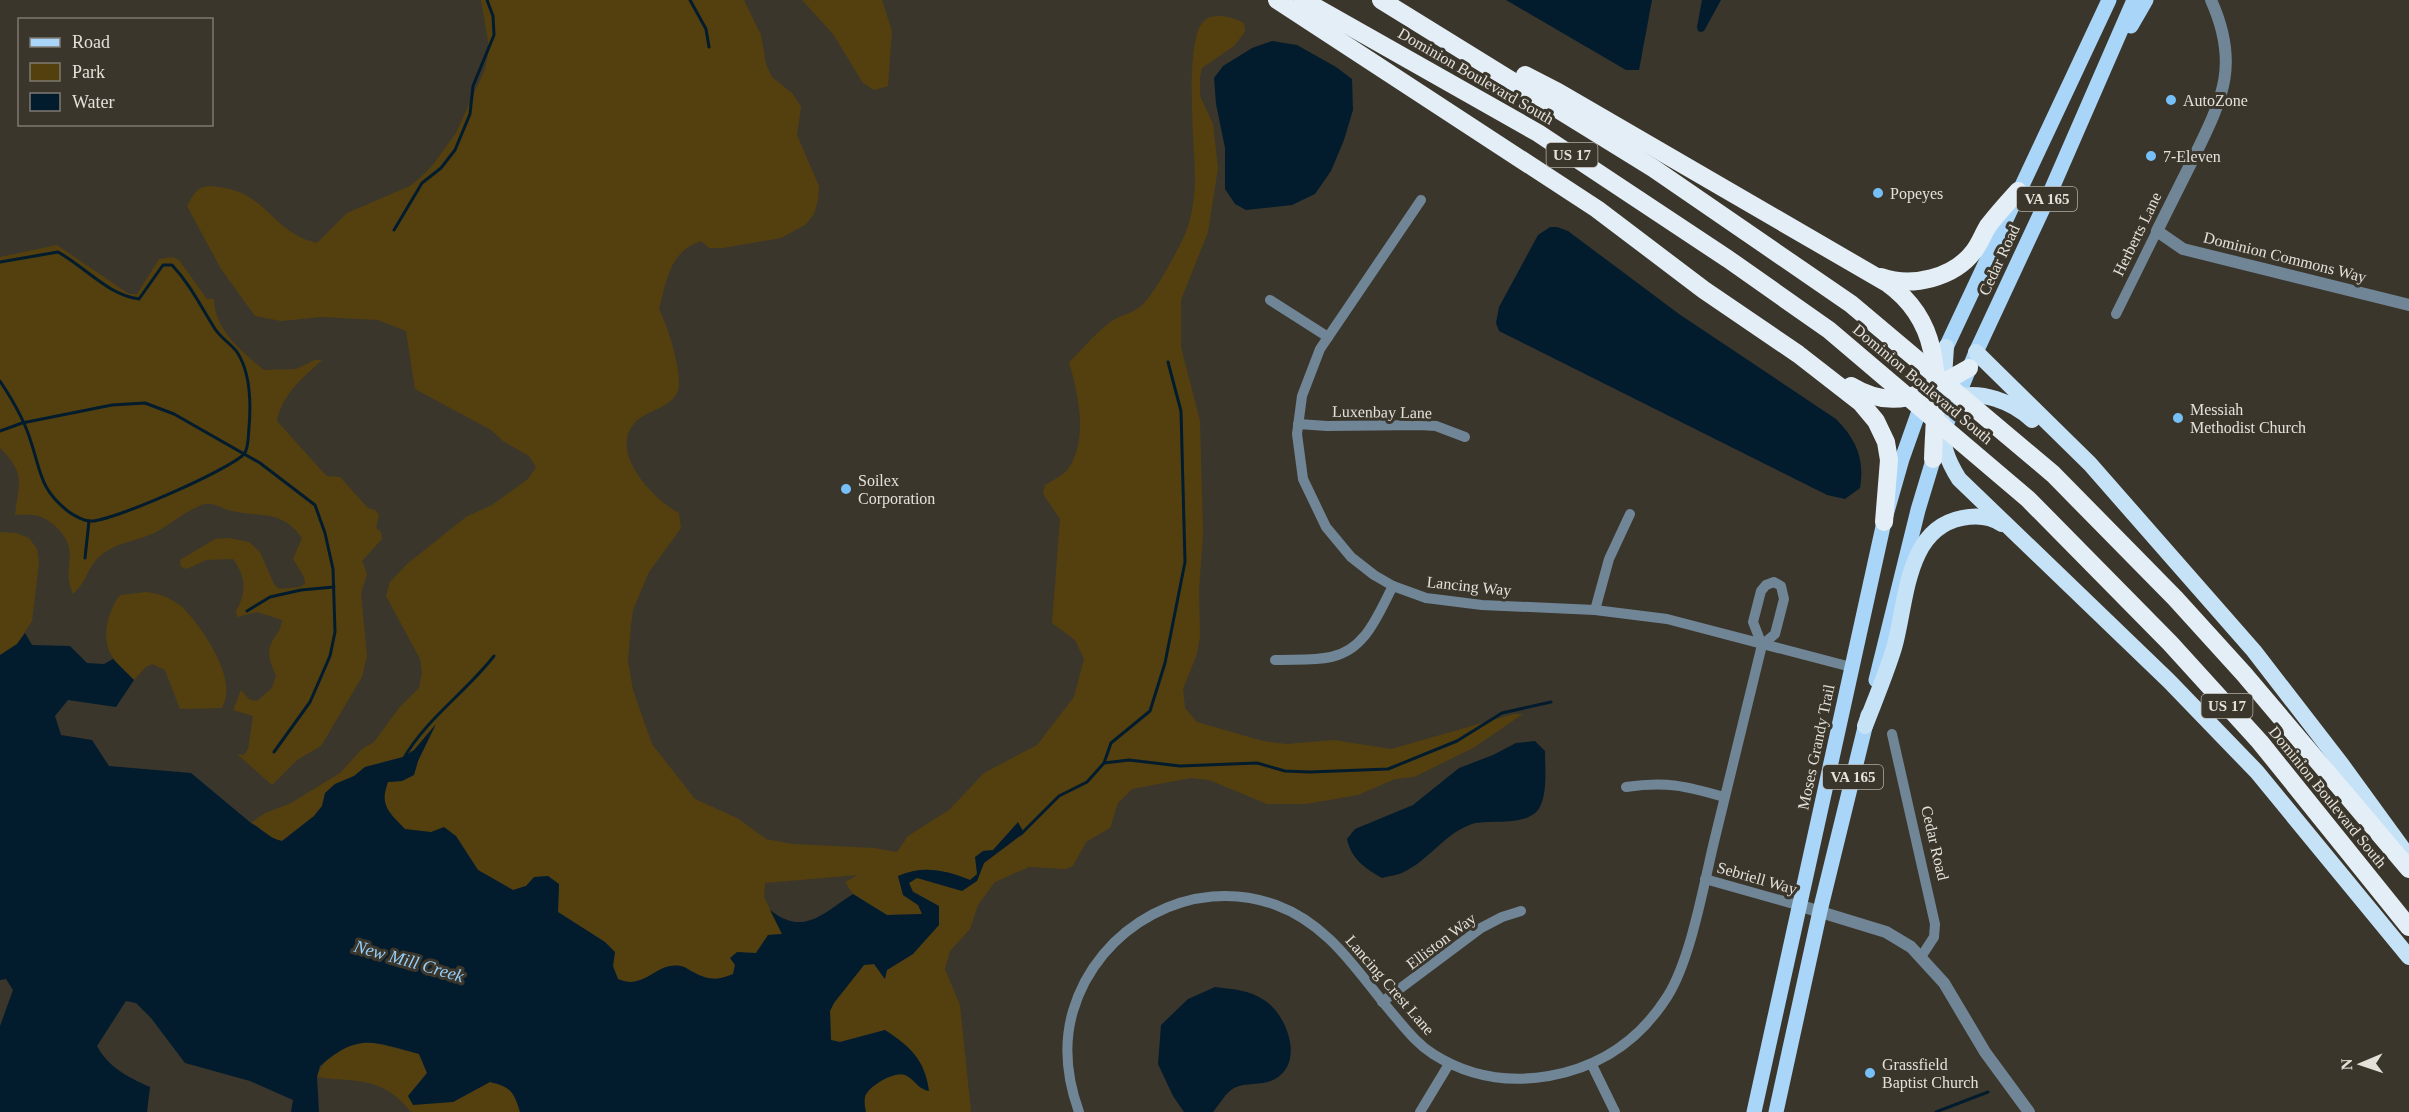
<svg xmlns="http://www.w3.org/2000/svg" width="2409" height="1112" font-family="Georgia,serif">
<rect width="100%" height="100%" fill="#3b362b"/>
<g fill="#54400f">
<path d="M481 0H744L761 35 766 64 772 77 793 94 801 107 797 135 819 186 818 200 814 214 805 225 781 238 723 248H709L701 241C669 252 667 280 659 309 667 324 685 378 677 393 668 410 644 410 633 425 610 454 654 500 679 513L681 528 649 572 633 610 631 625 628 661 633 690 652 744 695 799 737 818 766 839 792 844 874 848 897 852 908 836 949 810 984 773 1037 745 1074 697 1084 659 1075 640 1052 623 1060 519 1043 494 1045 485C1052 481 1063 475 1068 469 1089 439 1078 394 1069 362 1083 349 1096 332 1112 321 1121 315 1133 313 1141 306 1155 294 1178 250 1186 232 1192 217 1195 194 1195 178 1195 148 1183 37 1205 20 1215 12 1234 18 1244 23L1245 32 1234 46 1202 68 1200 77V96L1213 124 1218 168 1208 232 1181 300V347L1200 421 1203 534 1199 590 1200 636 1197 654 1183 689 1185 708 1197 722 1263 741 1286 744 1334 740 1391 749 1514 714H1523L1473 748 1414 777 1395 779 1358 795 1306 804H1267L1209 780 1191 778 1132 789 1118 803 1110 828 1086 842 1073 866 1065 869 1029 867 995 882 978 905 970 929 950 951 945 969 960 1005 971 1112H866C865 1108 864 1102 865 1097 868 1086 894 1071 905 1075 916 1080 915 1088 929 1090 925 1060 909 1046 885 1030L840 1042 831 1040 830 1011 834 1002 864 965 874 964 884 978 887 970 913 954 939 906 913 891 909 883 917 878 977 881 984 863 1023 833 1018 823 993 850 983 851 977 875 970 880C945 870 923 865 898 876L903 895 918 905 923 914 887 915 853 894 845 882 858 875 765 883 764 897 782 934 768 935 756 953 735 965 733 974C717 981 708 980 693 972 689 970 684 966 680 966 655 962 646 991 618 979L613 966 615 952 605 942 558 912 559 885 548 876 535 877 526 886 513 890 478 870 456 836 404 829C388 812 379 806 388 782L402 781 414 775 418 761 434 727 414 750 403 757 365 767 354 776 335 784 325 793 322 806 314 816 282 841C268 838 263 829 251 823L265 813 291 803 340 773 362 749 374 742 399 708 419 688 422 673 420 659 386 596 390 582 407 564 466 517 492 505 528 479 536 467 529 456 503 441 491 430 415 389 406 331 378 320 322 317 281 321 255 316 221 269 187 206C196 189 200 184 219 187 261 192 268 221 300 237 305 240 312 241 317 243L347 213 410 186 421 177 432 166 456 133 485 69 488 55V41Z"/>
<path d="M802 0H882L892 31 888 86 874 90 863 83 833 34Z"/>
<path d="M57 245 129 294H137L159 259 173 257 179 260 207 299H214C214 329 242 352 264 370L296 369 315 360H322C303 378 282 394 277 421L322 471 327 476 340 477 368 508 375 510 379 515 376 528 381 532 382 539 362 561 367 574 361 593 367 656 362 677 321 746 297 760 272 785 237 754 244 755 248 749 253 716 233 710 241 690 250 700 257 701 272 688 276 675C271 666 266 652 272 642 277 632 280 634 282 620L257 612 237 617 236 611C247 592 246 577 233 559L206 560 187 569 181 567 180 560 215 539 229 538 249 542 260 552 274 584 279 589 300 587 305 584 304 577 293 559 302 538C280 507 259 519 228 510 220 507 211 501 202 505 185 511 170 525 154 533 135 542 111 543 96 560 86 572 87 581 73 594 64 573 72 567 69 548 67 534 48 516 33 515 28 514 21 515 15 515 19 482 26 474 0 448V257Z"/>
<path d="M0 532 16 533 29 538 37 549 39 563 32 621 17 644 0 655Z"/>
<path d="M147 592C161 594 174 599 184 609 202 627 230 670 226 695 226 699 223 705 222 708L180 709 165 670 152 664 146 667 134 680C128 674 119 667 114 659 100 641 107 612 120 595Z"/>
<path d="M367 1041 419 1054 427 1073 408 1096 453 1102 490 1082C511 1087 514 1092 520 1112H411C381 1075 358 1083 317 1077 322 1057 348 1044 367 1041Z"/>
</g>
<g fill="#021c2e">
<path d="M1506 0H1652L1639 70H1626Z"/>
<path d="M1702 0H1721L1704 31 1701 32 1698 31 1697 27Z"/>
<path d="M1272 41 1297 45 1336 67 1352 79 1353 110 1344 140 1331 171 1315 194 1292 205 1246 210 1235 204 1225 189V148L1216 104 1214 78 1223 66 1252 48Z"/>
<path d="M1550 227H1557L1568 231 1679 314 1836 419C1856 439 1865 459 1860 488L1845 499 1827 495 1499 331 1496 323 1499 307 1538 235Z"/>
<path d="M25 633 32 645 70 646 87 663 104 664 113 659 134 680 116 707 68 700 55 716 61 735 92 740 109 766 191 773 251 823C263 829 268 838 282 841L314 816 322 806 325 793 335 784 354 776 365 767 403 757 414 750 436 724 418 761 414 775 402 781 388 782C379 806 389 812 405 829L431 832 444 827 456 836 478 870 513 890 526 886 534 877 548 876 559 884 558 912 605 942 615 952 613 966 618 979C645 991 655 962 680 966 684 966 689 970 693 972 708 980 717 981 733 974L735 965 730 958 737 952 756 953 768 935 782 934 770 910C804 937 823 913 853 894L887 915 922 914 918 905 903 895 898 876C923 865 945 870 970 880L977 874 975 857 983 851 993 850 1018 822 1024 833 984 863 977 881 962 891 917 878 909 883 913 892 939 906V925L913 954 887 970 885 979 874 964 864 965 834 1003 830 1011 831 1040 840 1042 885 1030C910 1046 925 1060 929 1091 916 1088 916 1080 905 1075 895 1071 868 1086 865 1097 864 1102 865 1108 866 1112H520C514 1092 511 1087 490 1082L453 1102 413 1105 408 1096 427 1073 419 1054C374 1042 359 1032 320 1066L317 1077 319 1112H291L293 1100 250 1081 185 1063 151 1018 136 1003 126 1001 97 1046C109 1068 128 1077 150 1087L147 1112H0V1026L13 990 6 979 0 980V655L17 644Z"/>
<path d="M1535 741 1545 751C1545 768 1548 796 1538 810 1524 827 1490 819 1472 824 1445 833 1429 860 1404 872 1398 875 1389 876 1382 878 1366 869 1351 859 1347 839L1355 829 1413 805 1459 768 1493 755 1516 743Z"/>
<path d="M1215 987C1231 989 1250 990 1264 1000 1287 1014 1305 1063 1275 1079 1264 1086 1247 1082 1234 1088 1226 1092 1219 1105 1213 1112H1184L1173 1096 1158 1064 1161 1025 1188 999Z"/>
</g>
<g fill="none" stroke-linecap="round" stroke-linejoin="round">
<g stroke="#021c2e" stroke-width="3">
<path d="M690 0 706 29 709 47"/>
<path d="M394 230 422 183 441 168 455 150 470 114 473 86 494 35 493 16 487 0"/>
<path d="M0 262 58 252C85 267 108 295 139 299L163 265H172C190 284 201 307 215 329 221 338 231 344 237 352 251 373 251 404 249 428 248 436 249 448 244 454 231 469 109 523 90 521 84 521 73 515 69 512 40 490 41 472 31 442 25 421 12 399 0 381"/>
<path d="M0 431 22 423 112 405 145 403 174 414 260 463 315 505 325 533 333 569 335 632 330 656 310 702 274 752"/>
<path d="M85 558 89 521"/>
<path d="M247 611 270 597 301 590 334 587"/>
<path d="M404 758C425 720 467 691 494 656"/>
<path d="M1104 763 1111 743 1150 711 1165 663 1185 562 1181 411 1168 362"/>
<path d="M1021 834 1059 796 1087 782 1104 763 1129 760 1180 766 1257 763 1285 771 1310 772 1388 769 1457 741 1502 713 1551 702"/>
<path d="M1936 1112 1988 1092"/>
</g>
<g stroke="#708697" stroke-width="10">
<path d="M1421 200 1320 349 1302 396 1297 434 1303 479 1326 527 1351 557 1374 575 1393 586 1426 598 1482 605 1595 610 1667 619 1851 667"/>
<path d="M1270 300 1328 337"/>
<path d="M2116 314 2157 231"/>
<path d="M1298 424 1327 426 1420 425 1436 426 1465 437"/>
<path d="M1774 582 1781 586 1784 599 1775 634 1762 645 1753 622 1761 591 1766 585Z"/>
<path d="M1595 610 1609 559 1630 514"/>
<path d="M1275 660C1293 659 1313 661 1331 657 1366 650 1378 614 1393 586"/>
<path d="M1892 734 1935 924 1934 937 1921 957"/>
<path d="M1626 787C1666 781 1686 786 1724 797"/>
<path d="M1705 879 1801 906"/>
<path d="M1382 1002 1481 928 1502 917 1521 911"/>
<path d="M1592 1065 1615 1112"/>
<path d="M1079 1112C1067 1079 1063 1045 1073 1011 1098 926 1192 874 1276 905 1333 926 1360 977 1398 1020 1409 1033 1419 1045 1433 1054 1469 1077 1508 1083 1549 1076 1600 1067 1639 1041 1667 997 1690 961 1703 889 1713 846 1729 779 1746 712 1762 645"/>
<path d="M1420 1112 1449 1064"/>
</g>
<g stroke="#708697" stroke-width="12">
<path d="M2211 0C2239 62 2224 96 2196 153 2183 179 2170 205 2157 231L2183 249 2409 305"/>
<path d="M1801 906 1886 932 1911 947 1944 983 1985 1052 2029 1112"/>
</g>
<g stroke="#a8d5f8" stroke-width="15">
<path d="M2131 26 2146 0"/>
<path d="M1942 356 2109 0"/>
<path d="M1876 680 1918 510 1937 447 1976 352 2046 202 2134 0"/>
<path d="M1754 1112 1884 522 1902 459 1924 397"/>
<path d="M1776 1112 1820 911 1868 715"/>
</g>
<g stroke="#c6e2f7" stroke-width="16">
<path d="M1976 352 2090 464 2254 651 2342 765 2409 857"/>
<path d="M1943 392 1946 347"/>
<path d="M1954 398C1980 389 2013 402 2032 420"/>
<path d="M1942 421C1941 443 1947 460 1959 479L2169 681 2257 772 2409 957"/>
<path d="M1865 726C1875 700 1886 674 1894 648 1907 603 1905 529 1962 518 1976 515 1990 516 2002 524"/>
</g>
<g stroke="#e4eef6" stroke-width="18">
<path d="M1277 0 1597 209 1704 290 1798 354 1861 403 1876 421 1886 442 1889 460 1884 522"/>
<path d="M1303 0 1538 133 1728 259 1829 330 2028 499 2170 643 2260 742 2409 927"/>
<path d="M1381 0 1653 168 1851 304 2053 474 2175 598 2244 674 2409 869"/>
<path d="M1525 75 1558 92 1887 283C1949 327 1935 392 1933 459"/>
<path d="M1881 277C1912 288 1954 278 1974 251 1980 243 1983 234 1988 226 1997 214 2008 202 2018 191"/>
<path d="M1851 386C1897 414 1928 391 1969 368"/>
</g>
</g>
<g fill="#76c0f7" stroke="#3b362b" stroke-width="2">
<circle cx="2171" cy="100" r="6"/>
<circle cx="2151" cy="156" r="6"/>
<circle cx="1878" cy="193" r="6"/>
<circle cx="2178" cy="418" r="6"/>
<circle cx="846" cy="489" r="6"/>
<circle cx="1870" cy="1073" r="6"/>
</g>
<g text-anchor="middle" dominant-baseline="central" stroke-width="6" stroke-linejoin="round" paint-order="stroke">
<g fill="#3b362b" stroke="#b1ada6" stroke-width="1.5">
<rect x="1546.5" y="143" width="51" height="24" rx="4.5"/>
<rect x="2017" y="187" width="60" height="24" rx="4.5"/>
<rect x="2201.5" y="694" width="51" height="24" rx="4.5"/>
<rect x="1823" y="765" width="60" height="24" rx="4.5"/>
</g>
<g font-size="15" font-weight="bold" fill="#e4e0da">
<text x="1572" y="155">US 17</text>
<text x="2047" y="199">VA 165</text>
<text x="2227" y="706">US 17</text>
<text x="1853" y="777">VA 165</text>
</g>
<g font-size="16" fill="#e4e0da" stroke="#3b362b">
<text transform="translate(1476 76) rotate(30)">Dominion Boulevard South</text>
<text transform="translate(2137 234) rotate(-64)">Herberts Lane</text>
<text transform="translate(2285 257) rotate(14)">Dominion Commons Way</text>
<text transform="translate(1999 260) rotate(-65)">Cedar Road</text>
<text transform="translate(1923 384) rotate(40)">Dominion Boulevard South</text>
<text transform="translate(1382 412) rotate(1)">Luxenbay Lane</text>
<text transform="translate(1469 586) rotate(6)">Lancing Way</text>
<text transform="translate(1816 747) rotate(-78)">Moses Grandy Trail</text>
<text transform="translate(2328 797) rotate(51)">Dominion Boulevard South</text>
<text transform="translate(1935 843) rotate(77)">Cedar Road</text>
<text transform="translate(1757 878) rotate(16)">Sebriell Way</text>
<text transform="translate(1441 941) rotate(-37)">Elliston Way</text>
<text transform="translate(1390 985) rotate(49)">Lancing Crest Lane</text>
</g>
<g font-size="16" fill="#e4e0da" stroke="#3b362b" text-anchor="start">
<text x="2183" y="100">AutoZone</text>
<text x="2163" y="156">7-Eleven</text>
<text x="1890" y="193">Popeyes</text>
<text x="2190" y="409">Messiah<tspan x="2190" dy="18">Methodist Church</tspan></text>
<text x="858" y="480">Soilex<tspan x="858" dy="18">Corporation</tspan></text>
<text x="1882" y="1064">Grassfield<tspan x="1882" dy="18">Baptist Church</tspan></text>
</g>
<g font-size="18" font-style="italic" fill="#94cefb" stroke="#3b362b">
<text transform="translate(409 961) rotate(16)">New Mill Creek</text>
</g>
</g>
<rect x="18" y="18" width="195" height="108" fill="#3b362b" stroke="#7f7a71" stroke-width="1.5"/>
<rect x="30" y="38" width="30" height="9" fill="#a8d5f8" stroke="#7f7a71" stroke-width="1.5"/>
<text x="72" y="48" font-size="18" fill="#e4e0da">Road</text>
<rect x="30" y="63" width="30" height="18" fill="#54400f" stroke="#7f7a71" stroke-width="1.5"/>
<text x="72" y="78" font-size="18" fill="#e4e0da">Park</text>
<rect x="30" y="93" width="30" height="18" fill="#021c2e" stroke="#7f7a71" stroke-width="1.5"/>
<text x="72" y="108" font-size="18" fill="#e4e0da">Water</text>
<g transform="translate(2361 1064) rotate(268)" stroke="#3b362b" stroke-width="4.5" paint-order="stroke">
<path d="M0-4.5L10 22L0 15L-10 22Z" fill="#e4e0da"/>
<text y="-9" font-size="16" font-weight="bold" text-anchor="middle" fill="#e4e0da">N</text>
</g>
</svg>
